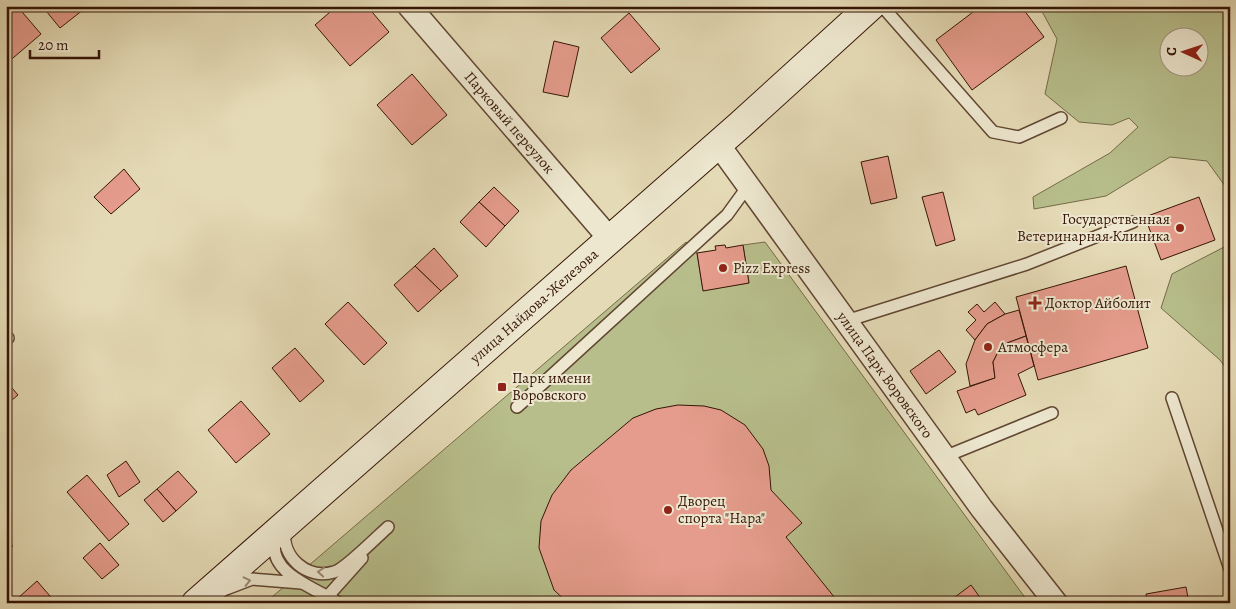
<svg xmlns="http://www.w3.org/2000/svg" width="1236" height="609" font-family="Alegreya,serif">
<rect width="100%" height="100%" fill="#e4dab5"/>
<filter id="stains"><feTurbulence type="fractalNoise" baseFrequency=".004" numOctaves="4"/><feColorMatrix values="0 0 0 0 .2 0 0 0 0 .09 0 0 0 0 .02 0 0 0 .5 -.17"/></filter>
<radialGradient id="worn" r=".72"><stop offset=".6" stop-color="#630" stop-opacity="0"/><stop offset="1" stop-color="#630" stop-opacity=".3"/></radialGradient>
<g fill="#b7be8b" stroke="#766a48" fill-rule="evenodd">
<path d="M1039 6H1230V193L1207 161 1170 157 1106 196 1034 209 1033 197 1110 153 1138 127 1129 118 1112 125 1079 122 1045 94 1057 39ZM1168 38H1198V68H1168Z"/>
<path d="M686 242 697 253 703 290 749 283 743 245 765 242 1029 603H265Z"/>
<path d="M1230 244V374L1220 360 1161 308 1172 274Z"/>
</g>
<g fill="#e59c8c" stroke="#351506">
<path d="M13 6H17L41 34 6 64V12Z"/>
<path d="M42 6H88L60 28Z"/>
<path d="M337 6H367L389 32 350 66 315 25Z"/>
<path d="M981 6H1021L1044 37 972 90 936 40Z"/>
<path d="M629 13 660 49 631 73 601 38Z"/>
<path d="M554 41 579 47 568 97 543 92Z"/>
<path d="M412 74 447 115 412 145 377 105Z"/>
<path d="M888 156 897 198 871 204 861 162Z"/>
<path d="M124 169 140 189 111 214 94 197Z"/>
<path d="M494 187 519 211 505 226 479 202Z"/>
<path d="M943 192 955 240 936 246 922 197Z"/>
<path d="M1199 197 1215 240 1161 260 1145 217Z"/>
<path d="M479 202 505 226 486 247 460 222Z"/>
<path d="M725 245 726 248 743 245 749 283 703 291 697 253 716 250 715 246Z"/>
<path d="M434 248 458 276 441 291 415 266Z"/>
<path d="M415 266 441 291 418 312 394 285Z"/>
<path d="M1126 266 1148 348 1038 380 1016 297Z"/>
<path d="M348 302 387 343 364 365 325 324Z"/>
<path d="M995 302 1005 314 987 324 975 340 966 330 976 320 968 312 977 304 984 312Z"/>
<path d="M1019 310 1026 336 1007 343 998 352 993 362 995 378 970 386 966 364 975 340 987 324 1005 314Z"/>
<path d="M1026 336 1034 366 1018 374 1026 395 978 415 975 409 966 413 957 391 995 378 993 362 998 352 1007 343Z"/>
<path d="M295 348 324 381 300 402 272 368Z"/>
<path d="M939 350 956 372 926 394 910 371Z"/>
<path d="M6 381 18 395 6 405Z"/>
<path d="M241 401 270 434 236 463 208 430Z"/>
<path d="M678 405 704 406 721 410 745 425 763 449 769 466 771 490 802 523 786 537 839 603H568L554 590 539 548 541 521 552 495 571 470 633 418 656 409Z"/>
<path d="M126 461 140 482 119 497 107 475Z"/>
<path d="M178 471 197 492 176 511 157 489Z"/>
<path d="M87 475 129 524 109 541 67 492Z"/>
<path d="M157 489 176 511 163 522 144 500Z"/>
<path d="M6 540 13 546 6 553Z"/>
<path d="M100 543 119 565 102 579 83 558Z"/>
<path d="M37 581 56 603H22L18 598Z"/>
<path d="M971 585 984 603H947Z"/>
<path d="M1186 587 1189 603H1147L1146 594Z"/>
</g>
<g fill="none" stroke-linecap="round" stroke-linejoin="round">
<defs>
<g id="lane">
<path d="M882 6 993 132 1019 137 1061 118"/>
<path d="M846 321 1027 264 1133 222"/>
<path d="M6 340 8 338"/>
<path d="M1172 398 1230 569"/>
<path d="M517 407 727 215 748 186"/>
<path d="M944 457 1052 413"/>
<path d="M285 530C281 557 307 580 334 572 344 570 378 536 388 527"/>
<path d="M275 539C267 574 316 588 339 603"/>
<path d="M226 589 252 579 301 583"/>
<path d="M328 596 362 558"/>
</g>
<g id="street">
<path id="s1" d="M409 6 610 239"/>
<path id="s2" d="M718 144 982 509 1056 603"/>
</g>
<g id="secondary">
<path id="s3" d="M196 603 740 125 871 6"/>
</g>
</defs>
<use href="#lane" stroke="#614632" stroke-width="14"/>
<use href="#street" stroke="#614632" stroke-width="25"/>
<use href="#secondary" stroke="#351506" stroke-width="30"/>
<use href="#lane" stroke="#ede7cf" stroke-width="11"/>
<use href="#street" stroke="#ede7cf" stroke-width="22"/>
<use href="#secondary" stroke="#ede7cf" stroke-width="28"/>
</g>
<defs><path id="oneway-chevron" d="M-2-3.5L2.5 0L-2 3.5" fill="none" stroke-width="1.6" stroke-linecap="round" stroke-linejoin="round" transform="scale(1.25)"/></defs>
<g stroke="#9a8875">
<use href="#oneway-chevron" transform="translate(321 572) rotate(-175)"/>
<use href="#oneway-chevron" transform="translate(247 581) rotate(-13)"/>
</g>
<g fill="#8f2418" stroke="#ede7cf" stroke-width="2">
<circle cx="1180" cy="228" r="5"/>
<circle cx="723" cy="268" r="5"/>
<path d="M1032.5 295.5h5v5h5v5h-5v5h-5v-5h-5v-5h5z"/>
<circle cx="988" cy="347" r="5"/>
<rect x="497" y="382" width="10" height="10" rx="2.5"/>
<circle cx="668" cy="510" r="5"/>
</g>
<g text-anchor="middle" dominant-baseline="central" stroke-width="4" stroke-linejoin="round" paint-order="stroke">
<g font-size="15" fill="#351506" stroke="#ede7cf">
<text stroke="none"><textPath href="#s1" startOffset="154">Парковый переулок</textPath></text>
<text stroke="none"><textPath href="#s3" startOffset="450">улица Найдова-Железова</textPath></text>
<text stroke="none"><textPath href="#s2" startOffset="285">улица Парк Воровского</textPath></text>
</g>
<g font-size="15" fill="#351506" stroke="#ede7cf" text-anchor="start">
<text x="1170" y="219" text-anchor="end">Государственная<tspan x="1170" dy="17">Ветеринарная Клиника</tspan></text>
<text x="733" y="268">Pizz Express</text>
<text x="1045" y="303">Доктор Айболит</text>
<text x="998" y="347">Атмосфера</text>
<text x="512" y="378">Парк имени<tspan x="512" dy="17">Воровского</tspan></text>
<text x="678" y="501">Дворец<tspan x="678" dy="17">спорта "Нара"</tspan></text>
</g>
</g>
<rect width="1236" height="609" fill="none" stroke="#e4dab5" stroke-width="25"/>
<rect x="8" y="8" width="1221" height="594" fill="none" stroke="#351506" stroke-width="2.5"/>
<rect x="12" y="12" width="1211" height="584" fill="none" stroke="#351506"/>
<g transform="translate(1184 52) rotate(273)"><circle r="24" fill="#ede7cf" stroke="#a3937f"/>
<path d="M0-4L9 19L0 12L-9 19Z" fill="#8f2418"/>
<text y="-8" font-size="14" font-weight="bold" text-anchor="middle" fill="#351506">С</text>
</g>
<path d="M30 50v8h69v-8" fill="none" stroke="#351506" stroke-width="2.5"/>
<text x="38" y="50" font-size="15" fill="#351506" stroke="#ede7cf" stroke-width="4" paint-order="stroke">20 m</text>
<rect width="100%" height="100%" filter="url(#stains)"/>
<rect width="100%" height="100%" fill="url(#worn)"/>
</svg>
